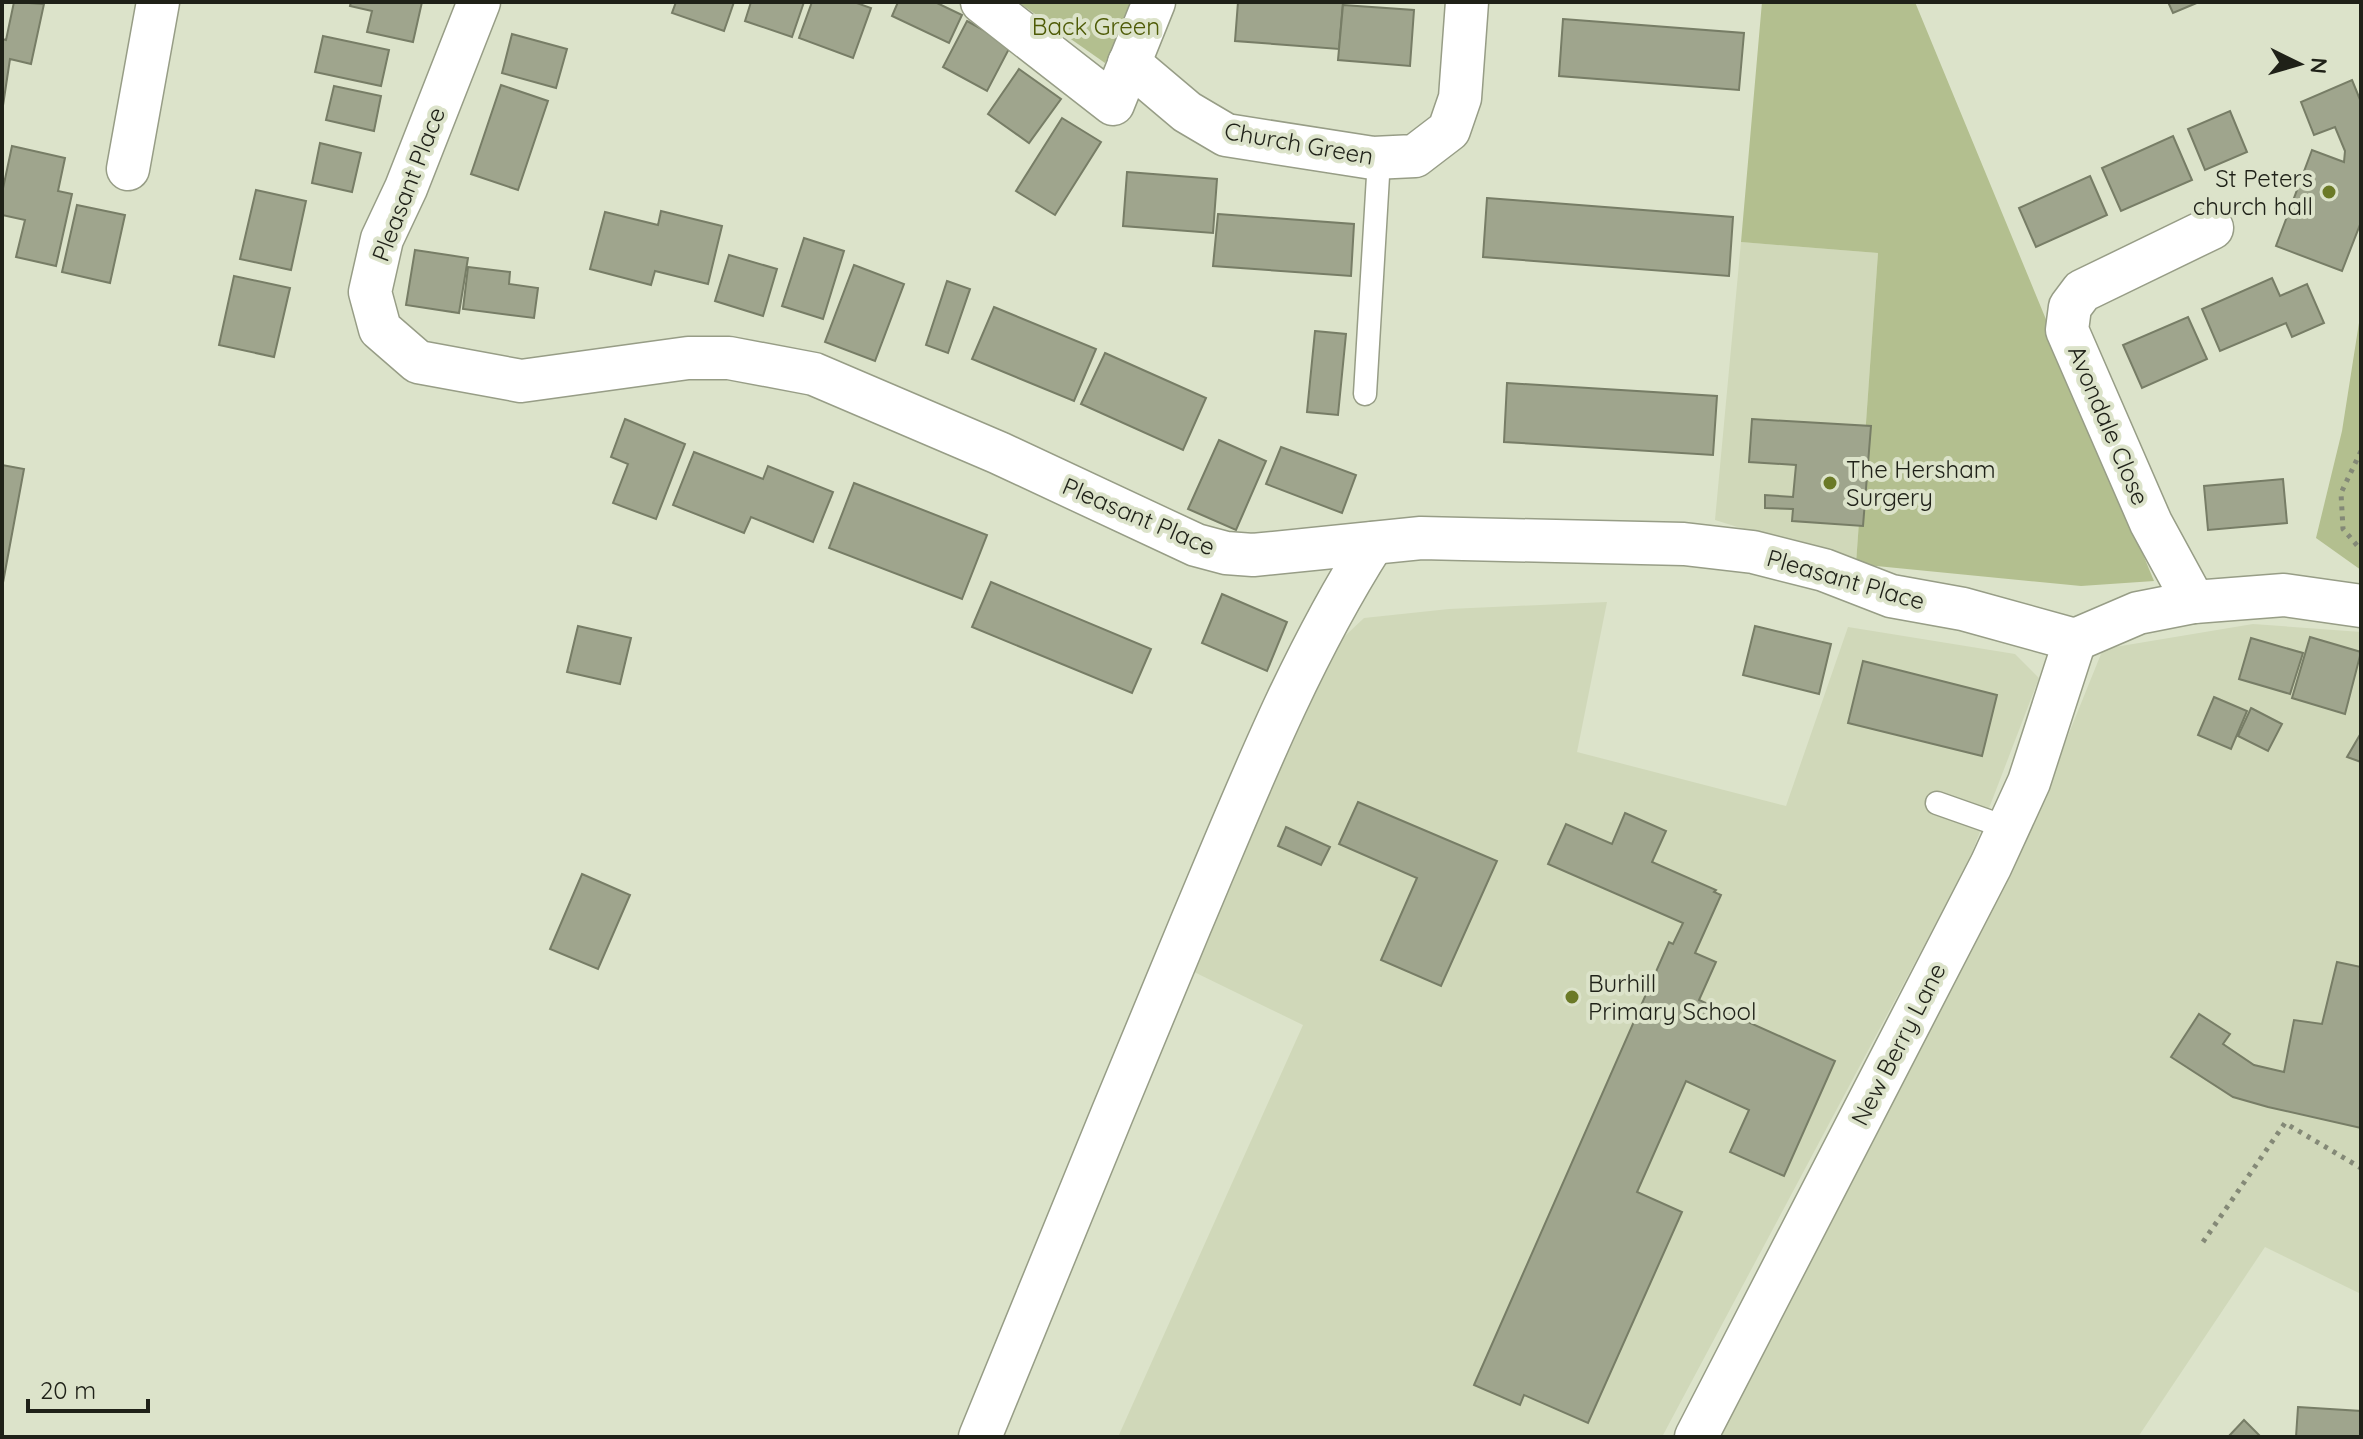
<svg xmlns="http://www.w3.org/2000/svg" width="2363" height="1439" font-family="Quicksand,sans-serif">
<rect width="100%" height="100%" fill="#dce3ca"/>
<g fill="#d0d8b9">
<path d="M1741 242 1878 253 1856 564 1715 520Z"/>
<path d="M1607 602 1577 752 1786 806 1848 627 2015 654 2039 678 1968 863 1662 1437H1118L1303 1025 1190 970 1329 651 1364 618 1449 609Z"/>
<path d="M2253 624 2361 632V1294L2265 1247 2138 1437H1718L2027 837 2103 649Z"/>
</g>
<g fill="#b3bf8f">
<path d="M1018 2H1135L1105 63Z"/>
<path d="M1762 2H1915L2154 581 2081 586 1856 564 1878 253 1741 242Z"/>
<path d="M2361 310V570L2316 538 2342 431Z"/>
</g>
<g fill="#9fa58d" stroke="#777d66" stroke-width="2">
<path d="M14 2 44 4 31 64 10 59 2 112V39L6 40Z"/>
<path d="M351 2H422L413 42 367 32 372 11 350 6Z"/>
<path d="M676 2H734L724 31 672 13Z"/>
<path d="M751 2H804L792 37 745 21Z"/>
<path d="M812 2H854L871 8 853 58 799 38Z"/>
<path d="M898 2H935L962 15 949 43 892 16Z"/>
<path d="M1238 2H1343L1339 49 1235 41Z"/>
<path d="M2168 2H2199L2173 13Z"/>
<path d="M1343 5 1414 10 1410 66 1338 60Z"/>
<path d="M1563 19 1744 33 1739 90 1559 76Z"/>
<path d="M967 21 1011 45 987 91 943 67Z"/>
<path d="M512 34 567 49 556 88 502 73Z"/>
<path d="M323 36 389 50 381 86 315 72Z"/>
<path d="M1019 69 1061 99 1029 143 988 114Z"/>
<path d="M2352 80 2361 102V222L2342 271 2276 246 2312 150 2344 162 2345 151 2335 127 2314 135 2301 102Z"/>
<path d="M501 85 548 101 518 190 471 174Z"/>
<path d="M334 86 381 96 374 131 326 120Z"/>
<path d="M2230 111 2247 152 2205 170 2188 129Z"/>
<path d="M1062 118 1101 142 1055 215 1016 191Z"/>
<path d="M2173 136 2192 180 2121 211 2102 168Z"/>
<path d="M320 143 361 153 352 192 312 183Z"/>
<path d="M12 146 65 158 58 191 72 194 56 266 16 257 25 220 2 215V193Z"/>
<path d="M1127 172 1217 179 1213 233 1123 226Z"/>
<path d="M2090 176 2107 215 2036 247 2019 208Z"/>
<path d="M256 190 306 201 291 270 240 259Z"/>
<path d="M1487 198 1733 217 1729 276 1483 257Z"/>
<path d="M77 205 125 215 110 283 62 272Z"/>
<path d="M661 211 722 226 708 284 655 271 651 285 590 269 605 212 658 225Z"/>
<path d="M1218 214 1354 224 1351 276 1213 266Z"/>
<path d="M804 238 844 251 823 319 782 306Z"/>
<path d="M415 250 468 258 459 313 406 305Z"/>
<path d="M729 255 777 269 763 316 715 301Z"/>
<path d="M854 265 904 284 875 361 825 342Z"/>
<path d="M468 267 510 272 509 284 538 288 534 318 463 309Z"/>
<path d="M234 276 290 288 274 357 219 345Z"/>
<path d="M2272 278 2280 296 2307 284 2324 323 2292 337 2286 323 2220 351 2202 309Z"/>
<path d="M947 281 970 289 948 353 926 345Z"/>
<path d="M994 307 1096 349 1074 401 972 359Z"/>
<path d="M2188 317 2207 359 2142 388 2123 345Z"/>
<path d="M1315 331 1346 334 1338 415 1307 412Z"/>
<path d="M1105 353 1206 398 1183 450 1081 404Z"/>
<path d="M1507 383 1717 396 1713 455 1504 442Z"/>
<path d="M625 419 685 444 656 519 613 503 628 464 611 457Z"/>
<path d="M1752 419 1871 426 1863 526 1792 521 1793 509 1765 508V495L1793 497 1796 465 1749 462Z"/>
<path d="M1219 440 1266 461 1236 530 1188 509Z"/>
<path d="M1281 447 1356 475 1342 513 1266 484Z"/>
<path d="M694 452 763 479 768 466 833 492 813 542 751 517 744 533 673 505Z"/>
<path d="M2 465 24 469 2 588Z"/>
<path d="M2283 479 2287 523 2208 530 2204 486Z"/>
<path d="M854 483 987 535 962 599 829 548Z"/>
<path d="M991 582 1151 649 1132 693 972 627Z"/>
<path d="M1222 594 1287 622 1267 671 1202 643Z"/>
<path d="M578 626 631 638 620 684 567 672Z"/>
<path d="M1755 626 1831 644 1819 694 1743 675Z"/>
<path d="M2310 637 2361 652 2345 714 2292 698Z"/>
<path d="M2251 638 2303 653 2290 694 2239 679Z"/>
<path d="M1863 661 1997 695 1982 756 1848 723Z"/>
<path d="M2214 697 2247 711 2231 749 2198 735Z"/>
<path d="M2251 708 2282 724 2268 751 2238 736Z"/>
<path d="M2361 733V762L2347 757Z"/>
<path d="M1358 802 1497 861 1441 986 1381 960 1417 878 1339 844Z"/>
<path d="M1625 813 1666 831 1652 862 1716 890 1714 892 1721 895 1695 953 1716 962 1699 1000 1835 1061 1784 1176 1730 1152 1749 1110 1686 1081 1637 1192 1682 1212 1588 1423 1524 1395 1520 1405 1474 1385 1669 942 1673 944 1683 923 1548 864 1566 824 1612 844Z"/>
<path d="M1286 827 1330 847 1321 865 1278 846Z"/>
<path d="M582 874 630 895 598 969 550 949Z"/>
<path d="M2337 962 2361 967V1128L2268 1107 2233 1097 2171 1057 2199 1014 2230 1034 2223 1044 2254 1065 2284 1072 2294 1020 2322 1024Z"/>
<path d="M2298 1407 2361 1411V1437H2296Z"/>
<path d="M2244 1420 2261 1437H2228Z"/>
</g>
<g fill="none" stroke-linecap="round" stroke-linejoin="round">
<defs>
<g id="lane">
<path d="M1365 394 1378 176 1373 158"/>
<path d="M1937 803 2008 828"/>
</g>
<g id="street">
<path d="M479 2 406 188 382 239 370 292 380 329 418 362 521 381 688 358H729L814 374 999 453 1196 545 1226 553 1253 555 1421 538 1684 544 1753 552 1824 570 1891 596 1963 609 2075 640 2138 613 2194 602 2284 595 2361 606"/>
<path d="M982 2 1113 104 1154 2"/>
<path d="M1129 63 1187 112 1226 135 1373 158 1415 156 1449 130 1460 98 1467 2"/>
<path d="M128 169 158 2"/>
<path d="M2194 602 2151 523 2067 330 2070 307 2082 291 2212 228"/>
<path d="M980 1437C1050 1266 1119 1096 1190 926 1245 796 1297 662 1373 543"/>
<path d="M1696 1437 1991 865 2029 782 2075 640"/>
</g>
</defs>
<use href="#lane" stroke="#979d86" stroke-width="25"/>
<use href="#street" stroke="#979d86" stroke-width="45"/>
<g stroke="#848977" stroke-width="5" stroke-dasharray="4 6" stroke-linecap="butt">
<path d="M2361 451 2341 493 2343 529 2361 550"/>
<path d="M2203 1242 2285 1123 2361 1168"/>
</g>
<use href="#lane" stroke="#fff" stroke-width="22"/>
<use href="#street" stroke="#fff" stroke-width="42"/>
</g>
<g fill="#6b7a27" stroke="#dce3ca" stroke-width="3">
<circle cx="2329" cy="192" r="8"/>
<circle cx="1830" cy="483" r="8"/>
<circle cx="1572" cy="997" r="8"/>
</g>
<g text-anchor="middle" dominant-baseline="central" stroke-width="8" stroke-linejoin="round" paint-order="stroke">
<g font-size="24" fill="#4e5b06" stroke="#dce3ca">
<text x="1096" y="26">Back Green</text>
</g>
<g font-size="24" fill="#1f2118" stroke="#dce3ca">
<text transform="translate(1299 143) rotate(10)">Church Green</text>
<text transform="translate(408 184) rotate(-69)">Pleasant Place</text>
<text transform="translate(2109 425) rotate(67)">Avondale Close</text>
<text transform="translate(1139 516) rotate(23)">Pleasant Place</text>
<text transform="translate(1846 579) rotate(16)">Pleasant Place</text>
<text transform="translate(1898 1044) rotate(-63)">New Berry Lane</text>
</g>
<g font-size="24" fill="#1f2118" stroke="#dce3ca" text-anchor="start">
<text x="2313" y="178" text-anchor="end">St Peters<tspan x="2313" dy="28">church hall</tspan></text>
<text x="1846" y="469">The Hersham<tspan x="1846" dy="28">Surgery</tspan></text>
<text x="1588" y="983">Burhill<tspan x="1588" dy="28">Primary School</tspan></text>
</g>
</g>
<rect width="2363" height="1439" fill="none" stroke="#1f2118" stroke-width="8"/>
<g transform="translate(2299 64) rotate(95)" stroke="#dce3ca" stroke-width="6" paint-order="stroke">
<path d="M0-6L14 30L0 20L-14 30Z" fill="#1f2118"/>
<text y="-12" font-size="22" font-weight="bold" text-anchor="middle" fill="#1f2118">N</text>
</g>
<path d="M28 1399v12h120v-12" fill="none" stroke="#1f2118" stroke-width="4"/>
<text x="40" y="1399" font-size="24" fill="#1f2118" stroke="#dce3ca" stroke-width="6" paint-order="stroke">20 m</text>
</svg>
